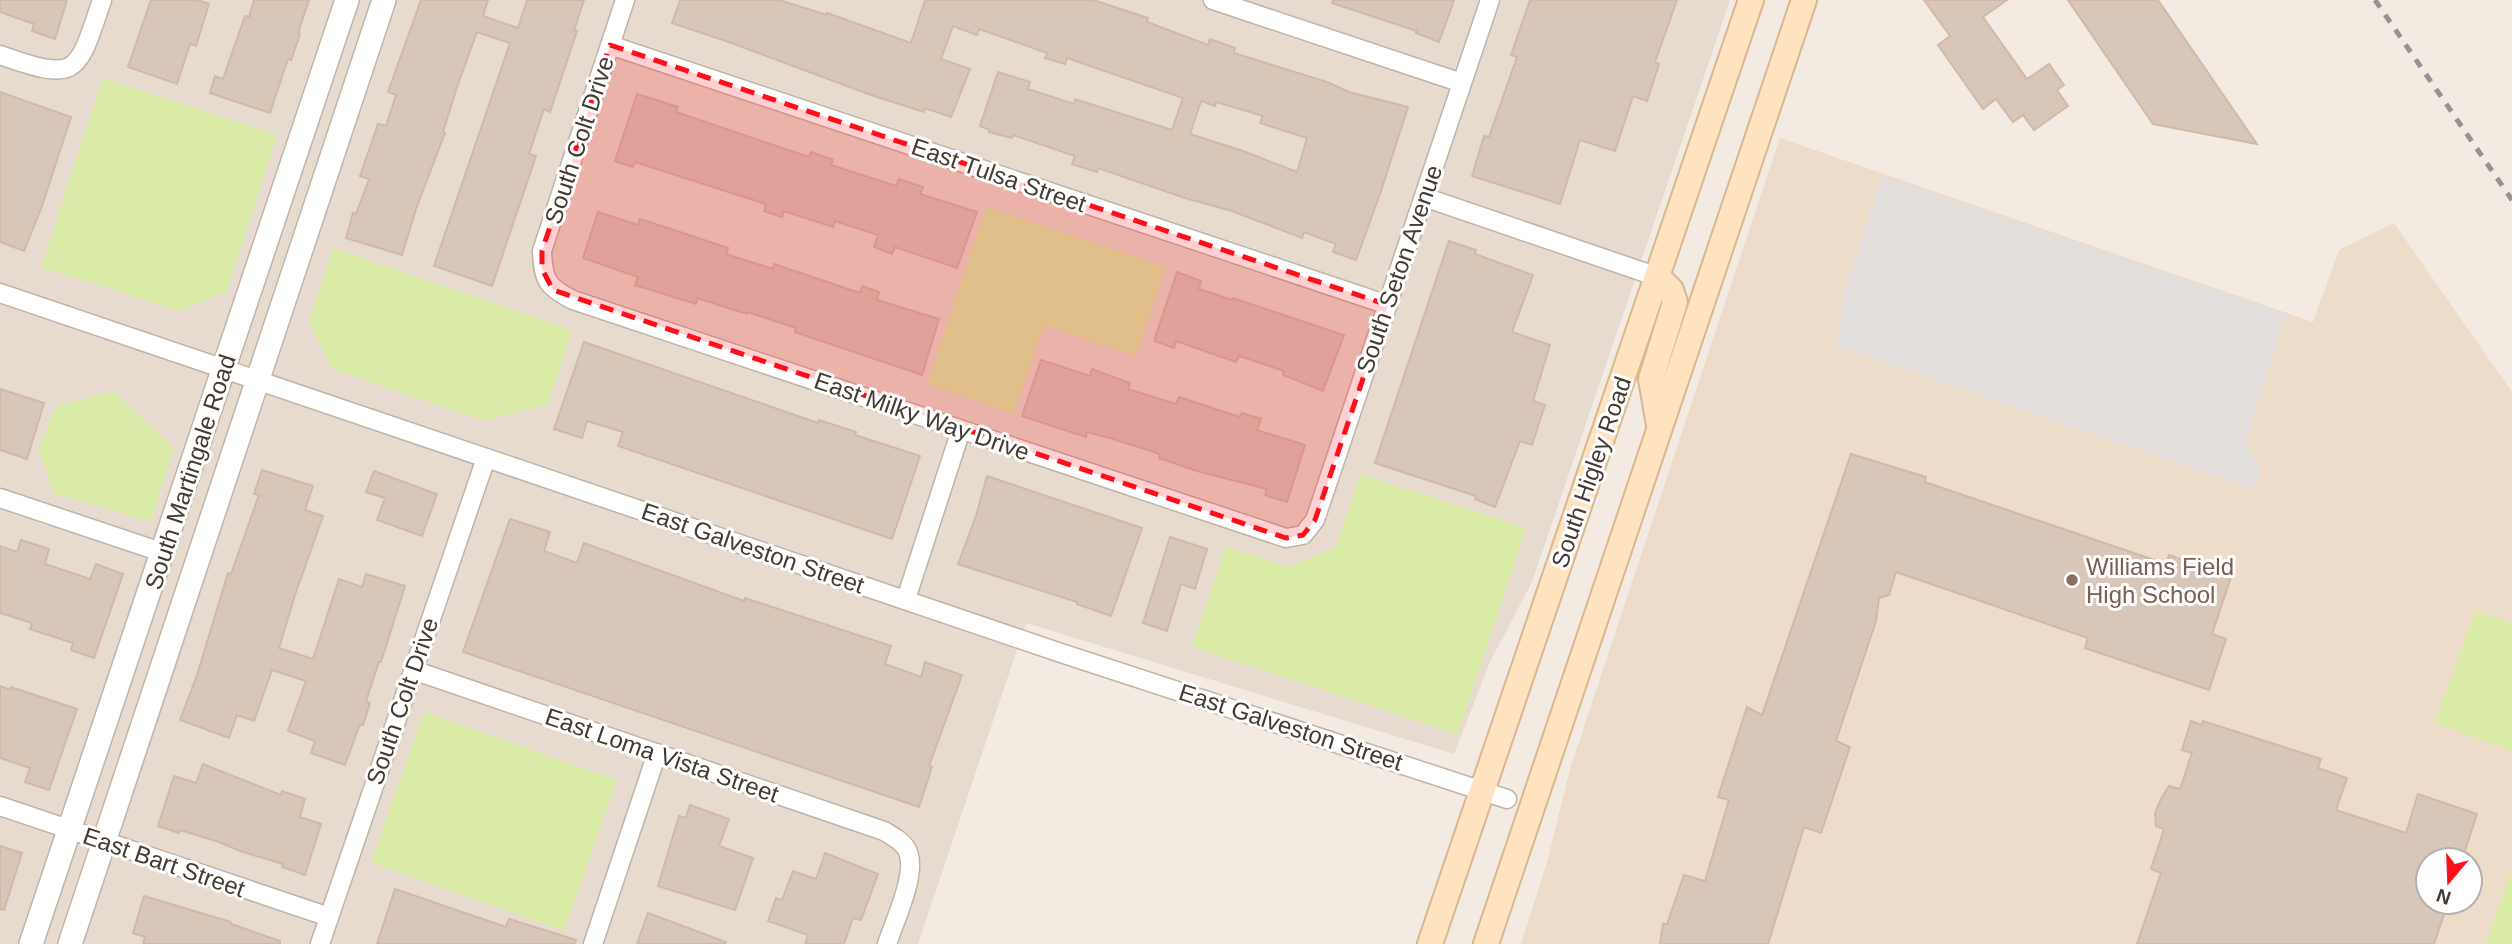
<svg xmlns="http://www.w3.org/2000/svg" width="2512" height="944" font-family="Arial,sans-serif">
<rect width="100%" height="100%" fill="#f3eae2"/>
<path fill="#e7dbcf" d="M0 0H1730L1532 582 1490 662 1454 754 1026 623 918 944H0Z"/>
<path fill="#eddcca" fill-rule="evenodd" d="M1780 138 2313 322 2339 250 2394 223 2512 392V944H1521L1547 862 1570 769ZM2428 860H2470V902H2428Z"/>
<g fill="#daeba7">
<path d="M103 78 277 135 226 292 179 311 41 267Z"/>
<path d="M986 207 1166 267 1136 356 1044 325 1014 414 927 384Z"/>
<path d="M333 248 572 330 548 405 483 420 332 369 309 322Z"/>
<path d="M114 391 173 448 151 522 54 493 39 449 56 406Z"/>
<path d="M1360 474 1526 528 1458 734 1192 647 1226 546 1288 567 1336 547Z"/>
<path d="M2475 611 2512 623V751L2435 723Z"/>
<path d="M424 712 617 780 564 931 371 862Z"/>
<path d="M2512 868V944H2486Z"/>
</g>
<path fill="#e2dedb" d="M1882 176 2286 314 2246 439 2261 473 2256 490 1834 345 1840 327 1842 297Z"/>
<g fill="#d8c6b9" stroke="#d0b9a9" stroke-width="2" fill-rule="evenodd">
<path d="M0 0H67L55 39 32 31 34 24 0 12Z"/>
<path d="M151 0H197L209 4 196 46 190 44 177 84 128 67Z"/>
<path d="M254 0H309L298 33 300 34 291 60 288 59 270 113 210 93 215 76 223 79 245 16 249 17Z"/>
<path d="M421 0H488L483 16 518 28 527 0H584L574 31H577L550 112 544 109 529 154 536 156 492 286 434 266 510 43 477 32 457 87 443 132 445 133 417 206 402 255 346 238 353 213 356 214 369 179 360 176 378 124 386 126 396 95 388 92Z"/>
<path d="M680 0H779L827 15V13L911 43 925 0H1093L1148 18 1147 22 1208 45 1210 39 1235 48 1234 53 1327 82 1349 92 1408 107 1381 191 1356 260 1333 252 1336 244 1304 232 1302 238 1232 211 1185 198 1098 168 1097 172 1072 164 1075 156 1013 135 1012 138 989 132 990 130 980 126 998 72 1030 82 1028 89 1074 104 1075 99 1172 130 1183 98 1067 58 1065 64 1045 58 1047 53 979 29 977 35 953 26 941 59 970 69 951 117 925 108 924 112 871 95 726 41 672 23ZM1201 101 1215 106 1216 102 1263 116 1260 123 1307 138 1297 172 1243 151 1190 134Z"/>
<path d="M1333 0H1454L1439 42 1416 33 1417 31 1332 3Z"/>
<path d="M1530 0H1677L1655 62 1659 64 1647 101 1633 96 1615 151 1580 140 1560 204 1472 176 1484 136 1489 137 1517 57 1511 55Z"/>
<path d="M1924 0H2007L1983 17 2027 79 2049 64 2064 85 2057 90 2068 106 2034 130 2023 115 2013 122 1996 99 1983 109 1938 45 1950 36Z"/>
<path d="M2068 0H2158L2257 144 2153 124Z"/>
<path d="M0 92 71 117 42 206 24 251 0 242Z"/>
<path d="M637 94 678 107 676 112 809 157 811 152 833 160 831 165 896 186 899 179 923 187 920 194 977 212 957 268 895 247 892 254 874 247 878 235 835 221 833 227 784 211 782 217 764 211 766 204 635 162 633 167 615 161Z"/>
<path d="M598 212 638 225 640 219 680 232 728 248 726 254 773 269 774 264 860 293 862 286 879 292 877 300 939 319 922 375 795 332 796 328 748 312 747 314 697 298 696 304 635 285 638 277 583 258Z"/>
<path d="M1449 241 1476 250 1475 254 1533 275 1512 332 1550 345 1533 401 1545 405 1532 445 1520 441 1495 507 1475 499 1476 496 1375 463Z"/>
<path d="M1177 272 1201 281 1199 289 1232 300 1233 298 1344 335 1323 391 1283 375 1284 371 1239 356 1236 362 1176 341 1174 348 1154 341Z"/>
<path d="M584 342 818 423 819 420 856 432 855 435 920 456 892 539 618 446 623 432 587 421 582 438 554 429Z"/>
<path d="M1041 360 1090 376 1092 369 1130 383 1128 389 1176 404 1179 397 1240 417 1242 413 1261 419 1257 430 1305 445 1287 502 1265 495 1267 489 1197 471 1159 458 1160 454 1110 438 1087 432 1086 437 1022 416Z"/>
<path d="M0 389 44 403 27 459 0 450Z"/>
<path d="M1851 454 1926 477 1925 482 2166 564 2169 555 2231 577 2212 634 2226 639 2209 690 2085 648 2088 638 1896 572 1889 595 1879 598 1876 621 1836 741 1850 747 1821 833 1804 827 1768 944H1660L1663 924H1667L1684 875 1705 881 1729 800 1718 797 1747 707 1762 715Z"/>
<path d="M262 470 313 486 305 510 323 516 295 595 279 648 313 659 339 579 362 587 366 574 405 586 381 662H379L366 701 370 703 363 725 360 724 345 765 311 753 315 741 288 731 306 681 272 670 254 721 237 715 229 738 180 720 197 675 228 573 231 574 259 495 254 494Z"/>
<path d="M374 471 437 494 422 536 377 520 385 498 366 492Z"/>
<path d="M987 476 1142 528 1111 616 1077 604V602L958 564 976 516Z"/>
<path d="M510 519 550 532 544 551 577 563 584 543 744 601 745 598 891 646 885 664 921 677 925 662 962 675 929 766 932 767 919 807 463 652Z"/>
<path d="M1170 537 1207 549 1195 589 1181 584 1167 631 1143 623Z"/>
<path d="M21 540 49 549 45 564 90 579 96 564 123 574 94 658 71 650 73 643 30 629 32 623 0 613V546L17 552Z"/>
<path d="M0 686 10 690 11 687 77 709 49 790 25 782 30 768 0 758Z"/>
<path d="M2191 721 2202 725 2203 721 2321 759 2318 768 2347 778 2336 810 2406 833 2418 794 2477 814 2462 860H2428V902H2448L2434 944H2137L2161 873 2151 869 2164 829 2156 826 2155 813 2161 799 2169 786 2180 789 2192 753 2182 750Z"/>
<path d="M203 764 281 795 282 791 305 799 300 817 321 824 305 875 282 867 283 864 240 851 219 842 180 830 179 833 158 826 174 776 196 783Z"/>
<path d="M690 805 729 819 719 846 753 858 735 910 658 886 679 816 686 818Z"/>
<path d="M0 846 22 853 4 910 0 909Z"/>
<path d="M825 853 878 874 861 920 853 918 844 944H805L808 935 768 921 776 898 782 900 793 871 816 879Z"/>
<path d="M395 889 506 927 509 919 576 940 575 944H377Z"/>
<path d="M144 896 231 922V924L280 941V944H143L145 937 133 933Z"/>
<path d="M648 913 726 942 725 944H637Z"/>
</g>
<g fill="none" stroke-linecap="round" stroke-linejoin="round">
<defs>
<g id="minor">
<path d="M625 0 542 251C543 280 547 287 573 300L1286 538 1303 535 1315 520 1490 0"/>
<path d="M1213 0 1462 83"/>
<path d="M610 45 1388 305"/>
<path d="M0 55C79 83 77 74 102 0"/>
<path d="M1424 197 1658 277"/>
<path d="M0 293 1061 653 1507 799"/>
<path d="M0 498 164 553"/>
<path d="M906 599 961 430"/>
<path d="M413 670 884 831C892 836 901 840 906 848 920 869 894 922 887 944"/>
<path d="M0 806 329 917"/>
<path d="M320 944 486 458"/>
<path d="M593 944 657 753"/>
</g>
<g id="tertiary">
<path d="M31 944 347 0"/>
<path d="M70 944 384 0"/>
</g>
<g id="secondary">
<path d="M1658 277 1671 290 1675 302 1651 379 1659 425"/>
<path d="M1430 944 1751 0"/>
<path d="M1486 944 1804 0"/>
</g>
</defs>
<use href="#minor" stroke="#c1b3a7" stroke-width="21"/>
<use href="#tertiary" stroke="#c1b3a7" stroke-width="26"/>
<use href="#secondary" stroke="#d9b78f" stroke-width="28"/>
<use href="#minor" stroke="#fff" stroke-width="18"/>
<use href="#tertiary" stroke="#fff" stroke-width="23"/>
<use href="#secondary" stroke="#ffe3c0" stroke-width="24"/>
<path stroke="#939393" stroke-width="5" stroke-dasharray="9 9" stroke-linecap="butt" d="M2375 0 2512 200"/>
</g>
<path fill="#ff0d19" fill-opacity="0.2" stroke="#ff0d19" stroke-width="5" stroke-dasharray="14 9" stroke-linejoin="round" d="M610 45 1388 305 1315 520 1303 535 1286 538 553 290 542 269V251Z"/>
<circle fill="#8d6e63" stroke="#fff" stroke-width="2.5" cx="2072" cy="580" r="7"/>
<g text-anchor="middle" dominant-baseline="central" stroke-width="6" stroke-linejoin="round" paint-order="stroke">
<g font-size="24" fill="#443a32" stroke="#fff">
<text transform="translate(579 140) rotate(-72)">South Colt Drive</text>
<text transform="translate(999 175) rotate(19)">East Tulsa Street</text>
<text transform="translate(1399 269) rotate(-71)">South Seton Avenue</text>
<text transform="translate(922 416) rotate(19)">East Milky Way Drive</text>
<text transform="translate(190 472) rotate(-72)">South Martingale Road</text>
<text transform="translate(1591 472) rotate(-71)">South Higley Road</text>
<text transform="translate(753 548) rotate(19)">East Galveston Street</text>
<text transform="translate(402 701) rotate(-71)">South Colt Drive</text>
<text transform="translate(1291 727) rotate(18)">East Galveston Street</text>
<text transform="translate(662 755) rotate(19)">East Loma Vista Street</text>
<text transform="translate(164 862) rotate(19)">East Bart Street</text>
</g>
<g font-size="24" fill="#785e54" stroke="#fff" text-anchor="start">
<text x="2086" y="566">Williams Field<tspan x="2086" dy="28">High School</tspan></text>
</g>
</g>
<g transform="translate(2449 881) rotate(199)"><circle r="33" fill="#ffffff" stroke="#b4b0ad" stroke-width="2"/>
<path d="M0-5L12 26L0 18L-12 26Z" fill="#ff0d19"/>
<text y="-10" font-size="19" font-weight="bold" text-anchor="middle" fill="#443a32">N</text>
</g>
</svg>
